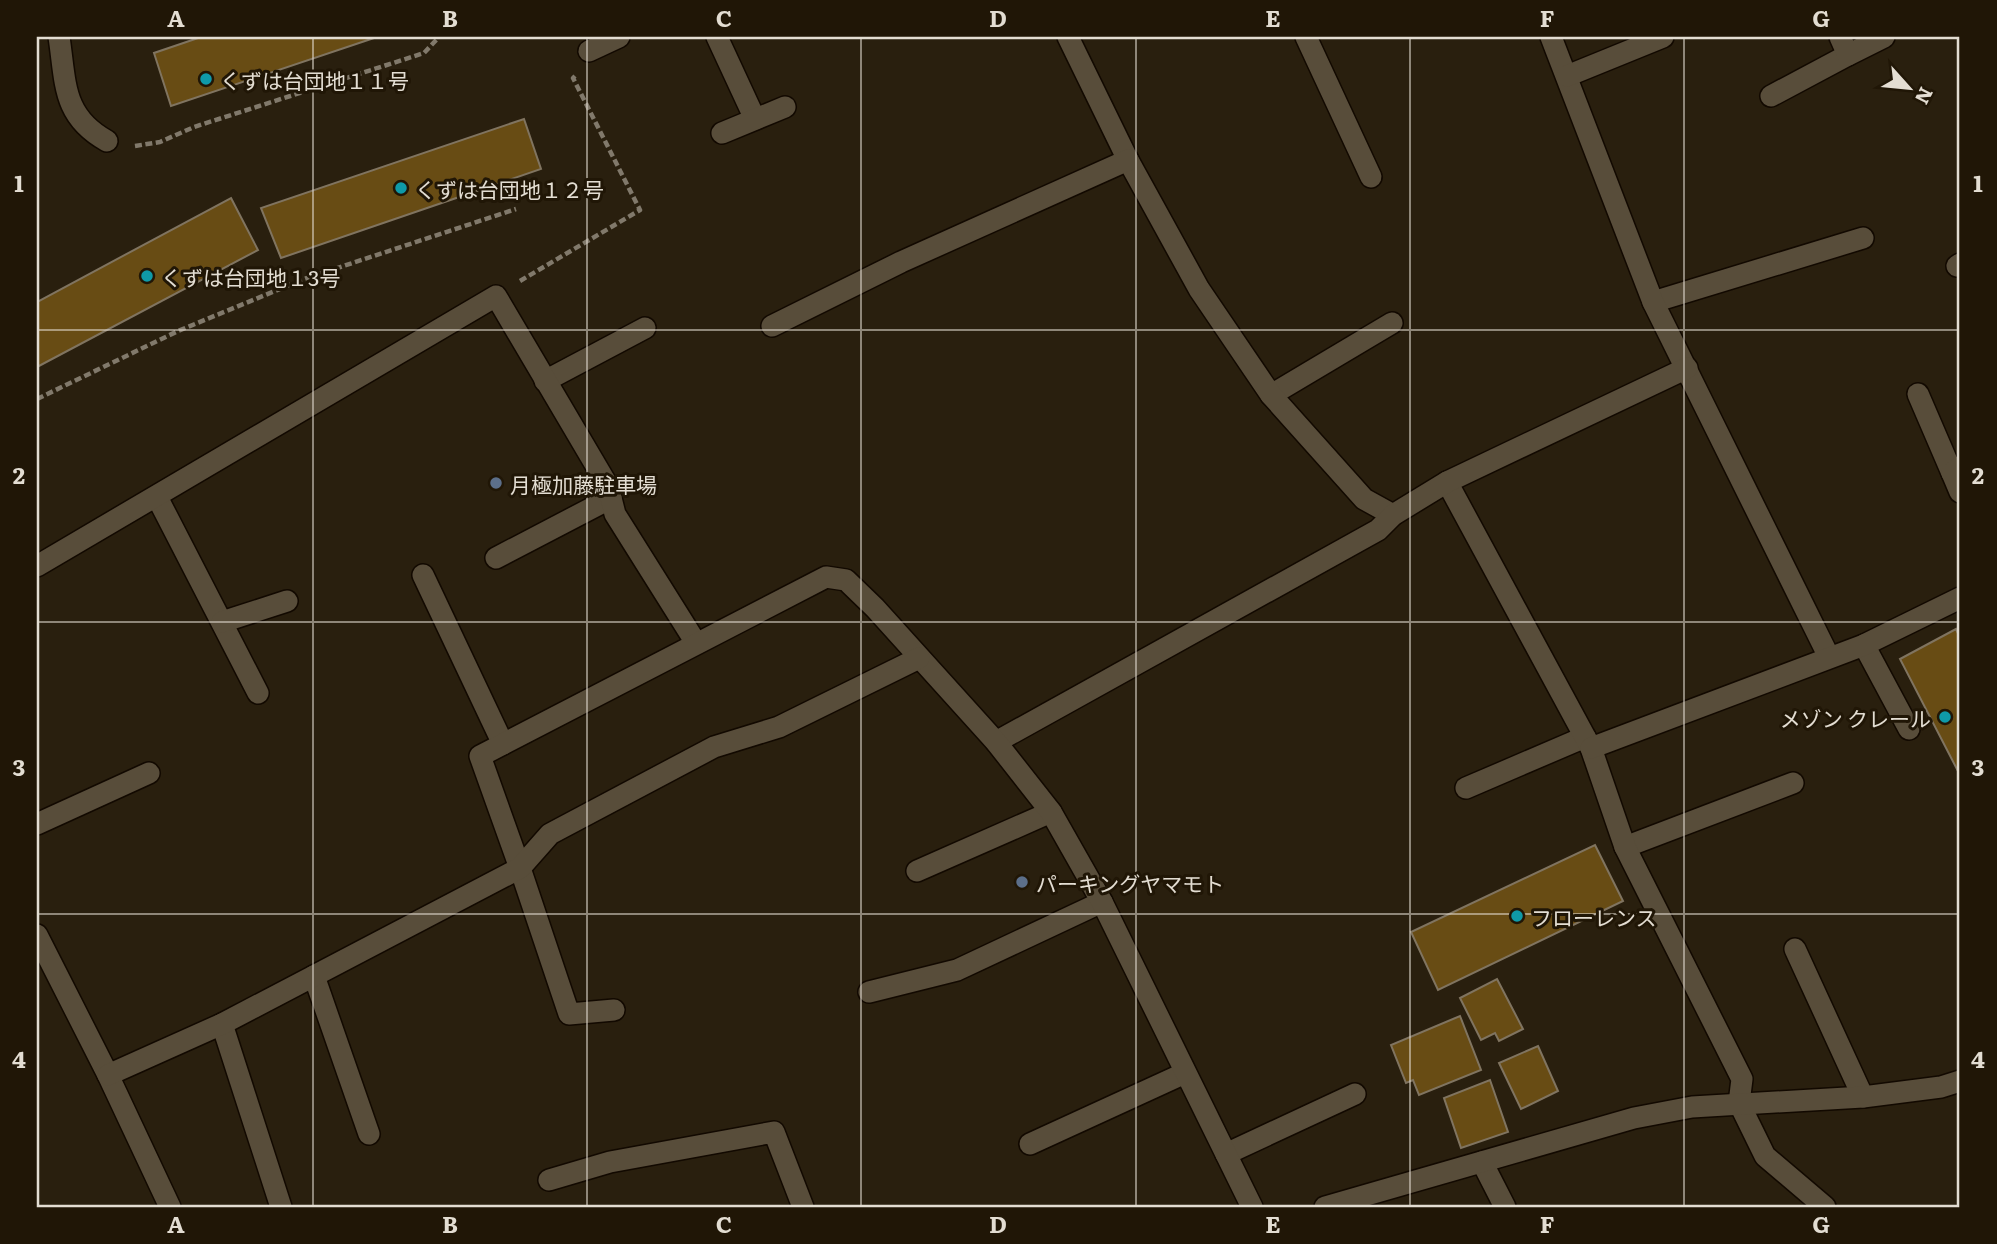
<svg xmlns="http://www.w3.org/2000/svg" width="1997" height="1244" font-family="Literata,'Noto Sans JP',serif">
<rect width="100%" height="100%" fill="#291f0e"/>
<g fill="#684c14" stroke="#807460" stroke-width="2">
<path d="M201 37H377L171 106 154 53Z"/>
<path d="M524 119 541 169 281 258 261 208Z"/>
<path d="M231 198 258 250 37 367V302Z"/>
<path d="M1956 629 1960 638V775L1900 659Z"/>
<path d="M1595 845 1623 901 1438 990 1411 932Z"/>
<path d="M1497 979 1523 1029 1499 1041 1495 1033 1481 1040 1460 998Z"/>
<path d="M1460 1016 1481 1070 1419 1095 1413 1080 1406 1083 1391 1045Z"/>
<path d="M1538 1046 1558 1091 1521 1109 1499 1063Z"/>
<path d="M1490 1080 1508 1132 1461 1148 1444 1098Z"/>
</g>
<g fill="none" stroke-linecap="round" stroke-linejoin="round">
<defs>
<g id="lane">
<path d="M59 37C66 83 62 116 107 141"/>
<path d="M717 37 755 119"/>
<path d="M1306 37 1371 177"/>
<path d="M1771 96 1848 55"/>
<path d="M722 133 785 107"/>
<path d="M1957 266 1960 264"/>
<path d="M1653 302 1863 238"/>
<path d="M545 381 645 328"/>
<path d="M1918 394 1952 473"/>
<path d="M1271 395 1392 323"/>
<path d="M157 497 258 693"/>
<path d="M496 558 611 498"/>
<path d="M222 622 287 601"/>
<path d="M1864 645 1909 729"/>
<path d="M1466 788 1585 737"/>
<path d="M37 824 149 773"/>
<path d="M1625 847 1793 783"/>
<path d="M520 868 569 1014 614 1010"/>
<path d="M917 871 1051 812"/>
<path d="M1795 949 1863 1097"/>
<path d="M314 976 369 1134"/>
<path d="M869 992 957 970 1102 902"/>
<path d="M1030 1144 1185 1073"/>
<path d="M1226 1154 1355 1094"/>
<path d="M1482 1162 1505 1207"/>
</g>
<g id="street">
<path d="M1068 37 1128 160 1199 289 1271 395 1364 499 1393 515"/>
<path d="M1551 37 1653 302 1829 657"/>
<path d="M1840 37 1848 55 1884 37"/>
<path d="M589 51 619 37"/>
<path d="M1567 76 1663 37"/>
<path d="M772 326 901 262 1128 160"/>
<path d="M1960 467 1952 473 1960 492"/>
<path d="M1447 482 1591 748 1625 847 1742 1079 1739 1103 1765 1156 1825 1207"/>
<path d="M37 566 496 296 608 486 615 514 696 643"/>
<path d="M423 575 503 744"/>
<path d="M996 742 1378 530 1393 515 1447 482 1687 368"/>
<path d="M1591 748 1864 645 1960 598"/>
<path d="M520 868 480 756 826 577 846 580 875 608 996 742 1051 812 1102 902 1252 1207"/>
<path d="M37 935 108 1075 170 1207"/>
<path d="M222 1024 281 1207"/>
<path d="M108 1075 222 1024 520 868 550 834 714 747 779 727 919 658"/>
<path d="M549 1180 610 1162 774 1132 803 1207"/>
<path d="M1325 1207 1634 1118 1692 1107 1863 1097 1941 1087 1960 1081"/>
</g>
</defs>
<use href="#lane" stroke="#120900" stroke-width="24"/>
<use href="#street" stroke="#120900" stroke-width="24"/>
<g stroke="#81796b" stroke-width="4.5" stroke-dasharray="7 3.5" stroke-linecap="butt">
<path d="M135 146 160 142 194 127 424 53 439 37"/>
<path d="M520 281 640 210 573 78 575 76"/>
<path d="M37 399 178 331 304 279 516 209"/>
</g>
<use href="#lane" stroke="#584d3a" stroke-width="21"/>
<use href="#street" stroke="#584d3a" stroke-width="21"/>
</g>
<path fill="none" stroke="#e3ddd2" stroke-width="2" stroke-opacity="0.55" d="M313 37V1207M587 37V1207M861 37V1207M1136 37V1207M1410 37V1207M1684 37V1207M37 330H1960M37 622H1960M37 914H1960"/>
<g fill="#0f9aa8" stroke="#201606" stroke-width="2.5">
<circle cx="206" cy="79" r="7"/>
<circle cx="401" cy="188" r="7"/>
<circle cx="147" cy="276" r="7"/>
<circle cx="1945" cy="717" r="7"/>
<circle cx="1517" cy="916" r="7"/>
</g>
<g fill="#5c6f8a" stroke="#201606" stroke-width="2.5">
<circle cx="496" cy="483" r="7"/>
<circle cx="1022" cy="882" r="7"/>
</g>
<g text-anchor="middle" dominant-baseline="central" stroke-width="6" stroke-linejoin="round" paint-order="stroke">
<g font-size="21" fill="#e3ddd2" stroke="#201606" text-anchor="start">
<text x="220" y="79">くずは台団地１１号</text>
<text x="415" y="188">くずは台団地１２号</text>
<text x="161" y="276">くずは台団地１3号</text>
<text x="510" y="483">月極加藤駐車場</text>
<text x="1931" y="717" text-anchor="end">メゾン クレール</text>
<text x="1036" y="882">パーキングヤマモト</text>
<text x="1531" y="916">フローレンス</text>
</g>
</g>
<rect width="1997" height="1244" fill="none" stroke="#201606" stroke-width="77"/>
<g transform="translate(1909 88) rotate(117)" stroke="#201606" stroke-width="5" paint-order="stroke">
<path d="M0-5L12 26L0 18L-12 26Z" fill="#e3ddd2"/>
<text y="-10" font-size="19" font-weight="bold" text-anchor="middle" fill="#e3ddd2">N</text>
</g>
<rect x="38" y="38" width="1920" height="1168" fill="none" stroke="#e3ddd2" stroke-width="2.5"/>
<g font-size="23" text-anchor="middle" font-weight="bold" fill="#e3ddd2">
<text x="176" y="27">A</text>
<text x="450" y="27">B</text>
<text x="724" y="27">C</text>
<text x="998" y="27">D</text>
<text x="1273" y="27">E</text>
<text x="1547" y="27">F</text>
<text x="1821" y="27">G</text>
<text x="19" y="192">1</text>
<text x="1978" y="192">1</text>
<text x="19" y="484">2</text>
<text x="1978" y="484">2</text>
<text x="19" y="776">3</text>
<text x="1978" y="776">3</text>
<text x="19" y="1068">4</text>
<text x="1978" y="1068">4</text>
<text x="176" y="1233">A</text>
<text x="450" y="1233">B</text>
<text x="724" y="1233">C</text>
<text x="998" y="1233">D</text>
<text x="1273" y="1233">E</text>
<text x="1547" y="1233">F</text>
<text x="1821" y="1233">G</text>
</g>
</svg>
